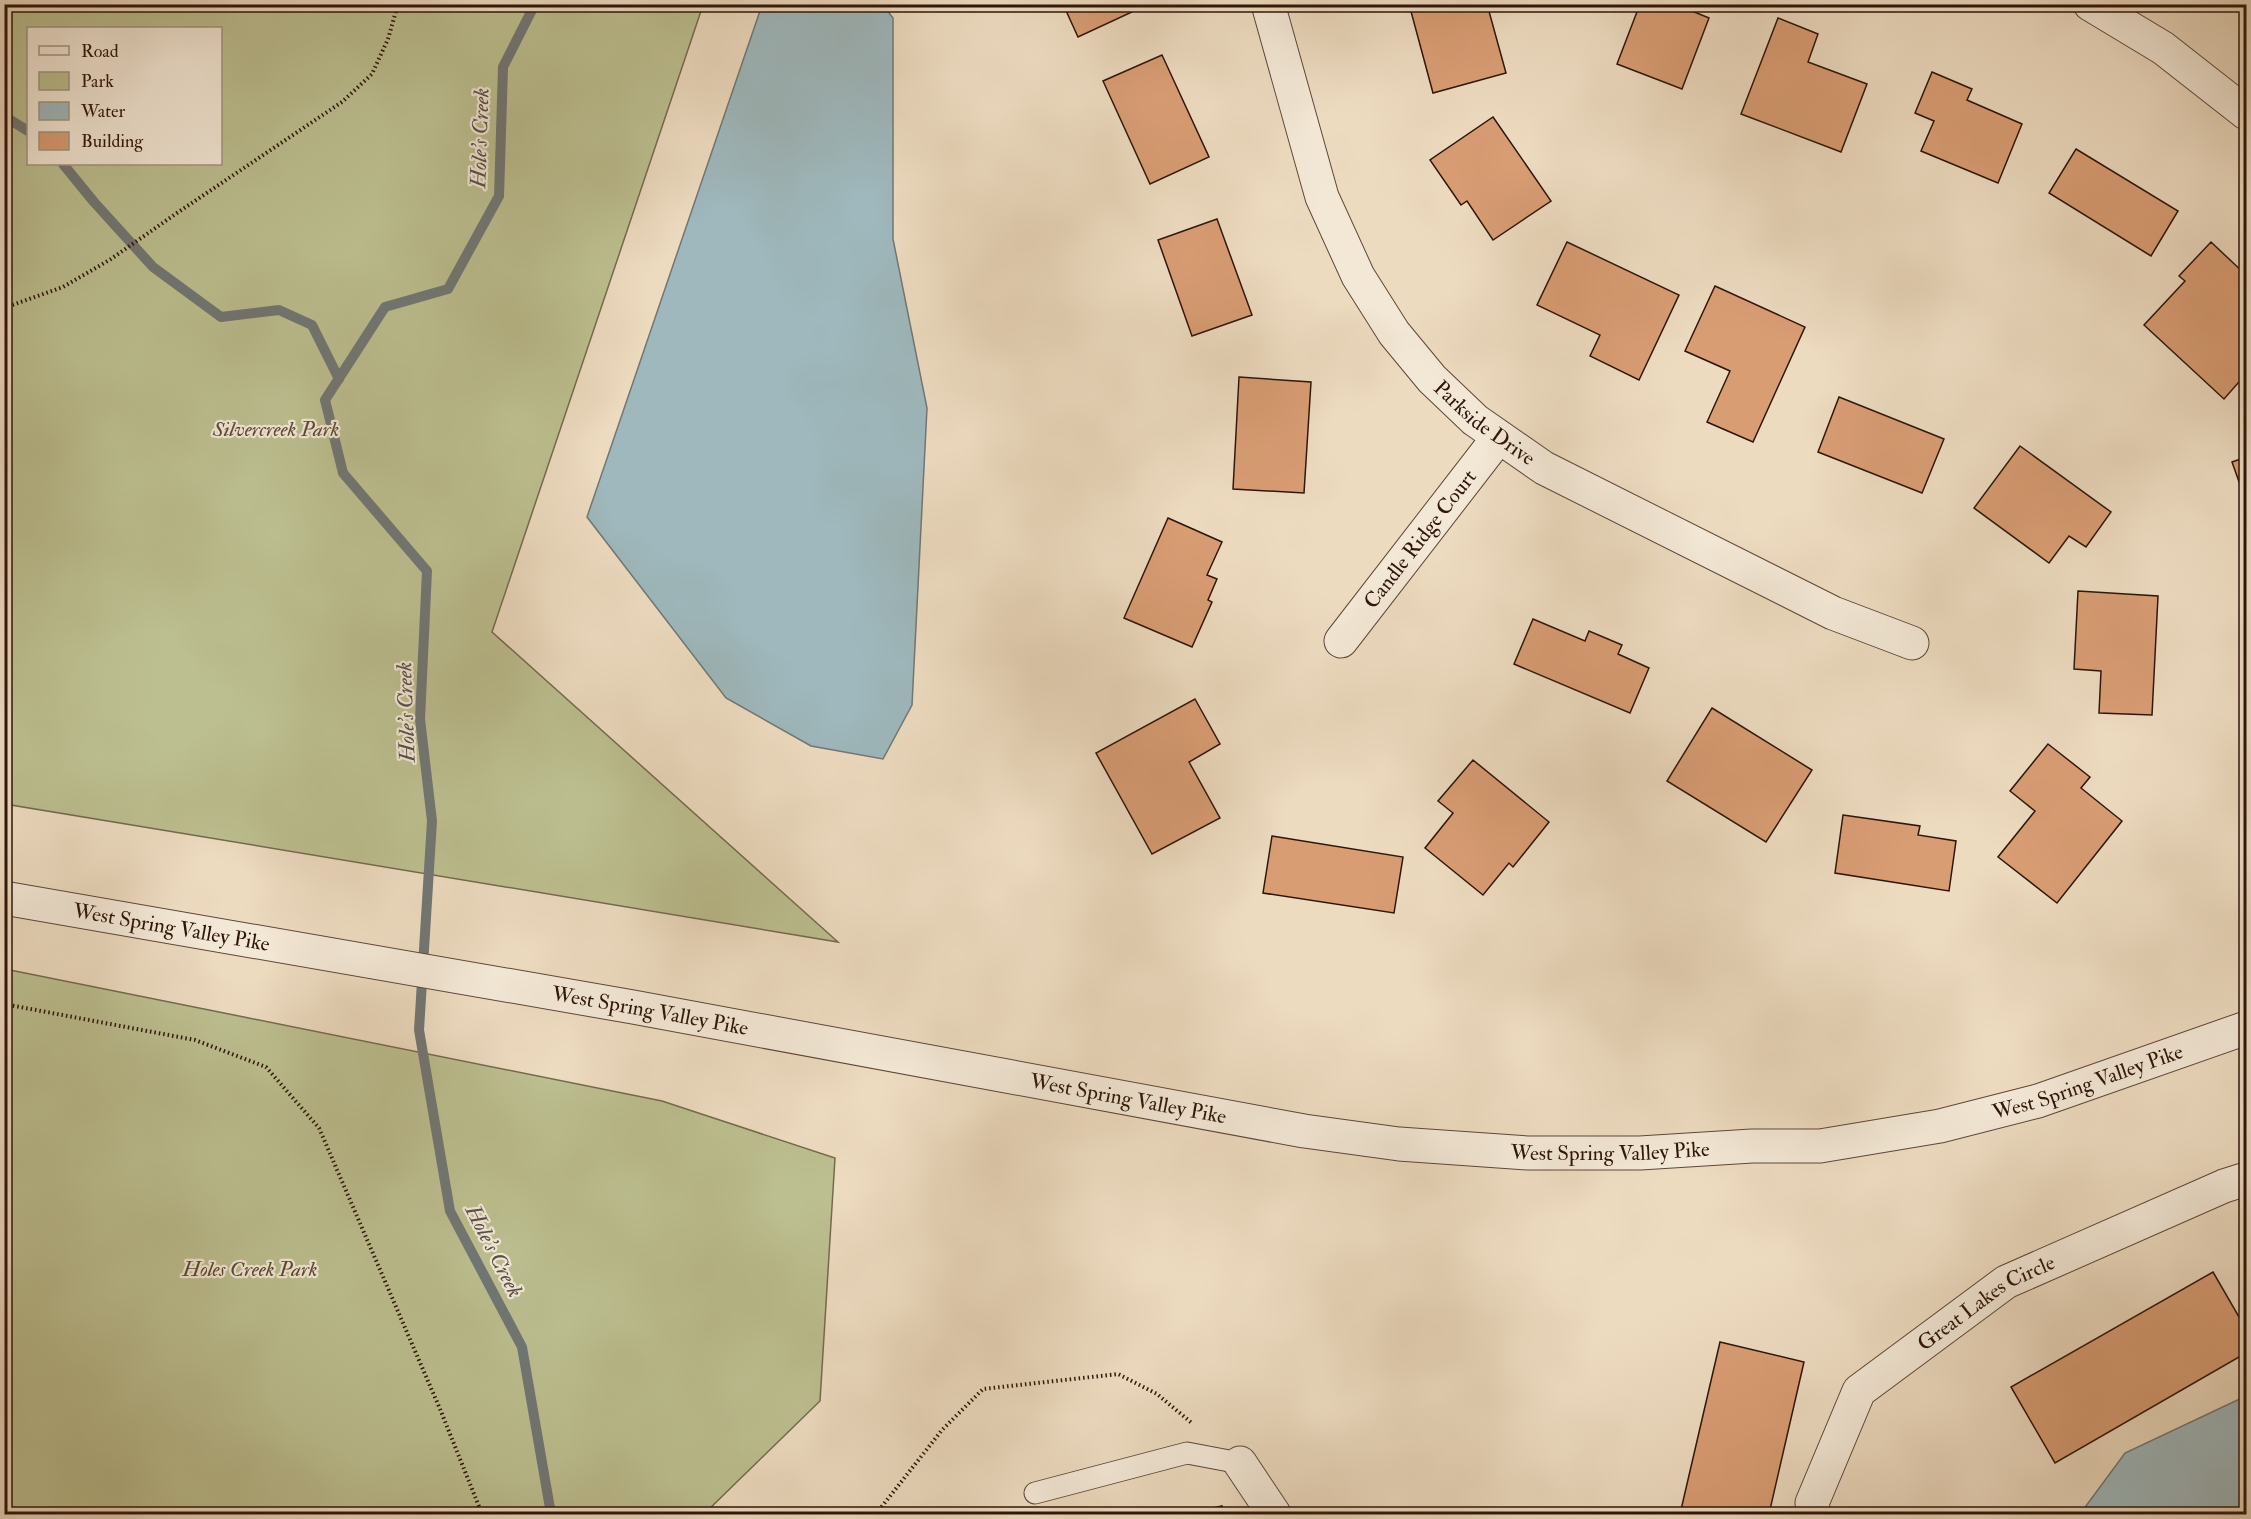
<svg xmlns="http://www.w3.org/2000/svg" width="2251" height="1519" font-family="'IM FELL Double Pica',serif">
<rect width="100%" height="100%" fill="#eddbc0"/>
<filter id="stains"><feTurbulence type="fractalNoise" baseFrequency=".00333" numOctaves="4"/><feColorMatrix values="0 0 0 0 .2 0 0 0 0 .09 0 0 0 0 .02 0 0 0 .5 -.17"/></filter>
<radialGradient id="worn" r=".72"><stop offset=".6" stop-color="#630" stop-opacity="0"/><stop offset="1" stop-color="#630" stop-opacity=".3"/></radialGradient>
<g fill="#bcbf90" stroke="#756a4d" stroke-width="1.5" fill-rule="evenodd">
<path d="M13 5H703L492 632 838 942 5 804 4 23ZM28 28H220V164H28Z"/>
<path d="M5 969 662 1101 835 1158 820 1401 704 1514H5Z"/>
</g>
<g fill="#9eb8bd" stroke="#717775" stroke-width="1.5">
<path d="M762 5H883L893 18V239L927 408 912 705 883 759 811 746 726 698 587 517Z"/>
<path d="M2246 1396V1514H2080L2125 1453Z"/>
</g>
<g fill="none" stroke-linecap="round" stroke-linejoin="round">
<g stroke="#717775" stroke-width="10">
<path d="M535 4 503 67 499 196 448 289 385 307 325 400 343 473 427 571 420 719 432 821 419 1030 450 1211 522 1347 551 1514"/>
<path d="M4 116 28 131"/>
<path d="M63 164 94 202 153 267 221 317 279 310 312 325 339 379"/>
</g>
</g>
<g fill="#d99d74" stroke="#2e150a" stroke-width="1.5">
<path d="M1063 4H1149L1078 37Z"/>
<path d="M1409 4H1487L1506 73 1433 93Z"/>
<path d="M1640 4H1675L1709 18 1682 89 1617 64Z"/>
<path d="M1778 18 1818 34 1808 62 1867 84 1841 152 1741 114Z"/>
<path d="M1162 55 1209 157 1150 184 1103 81Z"/>
<path d="M1932 72 1972 89 1967 100 2022 124 1998 183 1921 151 1934 121 1915 113Z"/>
<path d="M1493 117 1551 201 1493 240 1467 201 1461 205 1430 160Z"/>
<path d="M2076 149 2178 211 2151 256 2049 193Z"/>
<path d="M1217 219 1252 315 1192 336 1158 240Z"/>
<path d="M1567 242 1679 295 1639 380 1590 356 1600 335 1537 305Z"/>
<path d="M2211 242 2246 275V302L2240 309 2246 315V374L2224 399 2144 325 2185 281 2179 276Z"/>
<path d="M1715 286 1805 327 1753 442 1707 422 1730 371 1685 351Z"/>
<path d="M1239 377 1311 382 1304 493 1233 489Z"/>
<path d="M1839 397 1944 439 1922 493 1818 452Z"/>
<path d="M2020 446 2111 512 2086 547 2069 536 2049 563 1974 508Z"/>
<path d="M2246 457V492L2243 493 2232 462Z"/>
<path d="M1168 518 1222 542 1207 575 1217 579 1208 600 1212 602 1192 647 1124 618Z"/>
<path d="M2078 591 2158 596 2152 715 2099 713 2101 671 2074 669Z"/>
<path d="M1533 619 1585 641 1589 631 1622 645 1618 654 1649 668 1630 713 1514 664Z"/>
<path d="M1195 699 1220 744 1189 762 1220 818 1152 854 1096 753Z"/>
<path d="M1712 708 1812 770 1766 842 1667 781Z"/>
<path d="M2048 744 2090 777 2081 788 2122 821 2057 903 1998 857 2035 811 2010 791Z"/>
<path d="M1473 760 1549 822 1513 867 1509 863 1483 895 1425 848 1453 813 1438 801Z"/>
<path d="M1843 815 1920 826 1918 835 1956 841 1949 891 1835 873Z"/>
<path d="M1272 836 1403 857 1394 913 1263 893Z"/>
<path d="M2213 1272 2246 1329V1353L2055 1463 2011 1387Z"/>
<path d="M1720 1342 1804 1362 1769 1514H1680Z"/>
<path d="M1222 1506 1224 1514H1186Z"/>
</g>
<g fill="none" stroke-linecap="round" stroke-linejoin="round">
<defs>
<path id="service" d="M1035 1493 1187 1453 1240 1463"/>
<g id="minor">
<path id="s1" d="M1268 4 1322 197 1358 276 1394 333 1432 379 1475 420 1544 468 1833 613 1912 643"/>
<path d="M2090 4 2163 48 2246 113"/>
<path id="s2" d="M1341 641 1498 438"/>
<path d="M1240 1463 1274 1514"/>
<path id="s3" d="M1814 1514 1812 1503 1859 1391 2006 1282 2224 1186 2246 1179"/>
</g>
<g id="tertiary">
<path id="s4" d="M4 898 633 1007 1304 1131 1399 1144 1528 1153H1640L1752 1146H1820L1940 1126 2038 1101 2246 1028"/>
</g>
</defs>
<use href="#service" stroke="#5e4638" stroke-width="23"/>
<use href="#minor" stroke="#5e4638" stroke-width="35"/>
<use href="#tertiary" stroke="#5e4638" stroke-width="35"/>
<g stroke="#2e150a" stroke-width="4" stroke-dasharray="1.5 3" stroke-linecap="butt">
<path d="M4 308 63 287 111 259 177 213 342 102 372 74 388 39 398 4"/>
<path d="M4 1004 195 1040 266 1067 319 1128 440 1409 482 1514"/>
<path d="M876 1514 942 1430 983 1389 1118 1374 1157 1394 1193 1424"/>
</g>
<use href="#service" stroke="#f3e8d6" stroke-width="21"/>
<use href="#minor" stroke="#f3e8d6" stroke-width="33"/>
<use href="#tertiary" stroke="#f3e8d6" stroke-width="33"/>
</g>
<g text-anchor="middle" dominant-baseline="central" stroke-width="4.5" stroke-linejoin="round" paint-order="stroke">
<g font-size="21" fill="#2e150a" stroke="#f3e8d6">
<text stroke="none"><textPath href="#s1" startOffset="483">Parkside Drive</textPath></text>
<text stroke="none"><textPath href="#s2" startOffset="129">Candle Ridge Court</textPath></text>
<text stroke="none"><textPath href="#s4" startOffset="170">West Spring Valley Pike</textPath></text>
<text stroke="none"><textPath href="#s4" startOffset="656">West Spring Valley Pike</textPath></text>
<text stroke="none"><textPath href="#s4" startOffset="2114">West Spring Valley Pike</textPath></text>
<text stroke="none"><textPath href="#s4" startOffset="1142">West Spring Valley Pike</textPath></text>
<text stroke="none"><textPath href="#s4" startOffset="1628">West Spring Valley Pike</textPath></text>
<text stroke="none"><textPath href="#s3" startOffset="288">Great Lakes Circle</textPath></text>
</g>
<g font-size="21" font-style="italic" fill="#594832" stroke="#f3e8d6">
<text x="276" y="429">Silvercreek Park</text>
<text x="250" y="1269">Holes Creek Park</text>
</g>
<g font-size="22" font-style="italic" fill="#554e49" stroke="#f3e8d6">
<text transform="translate(480 138) rotate(-88)">Hole's Creek</text>
<text transform="translate(406 712) rotate(-92)">Hole's Creek</text>
<text transform="translate(494 1251) rotate(63)">Hole's Creek</text>
</g>
</g>
<rect width="2251" height="1519" fill="none" stroke="#eddbc0" stroke-width="24"/>
<rect x="6" y="6" width="2239" height="1507" fill="none" stroke="#2e150a" stroke-width="3"/>
<rect x="12" y="12" width="2227" height="1495" fill="none" stroke="#2e150a" stroke-width="1.5"/>
<rect x="27" y="27" width="195" height="138" fill="#f3e8d6" stroke="#a49484" stroke-width="1.5"/>
<rect x="39" y="46" width="30" height="9" fill="#f3e8d6" stroke="#a49484" stroke-width="1.5"/>
<text x="81" y="57" font-size="18" fill="#2e150a">Road</text>
<rect x="39" y="72" width="30" height="18" fill="#bcbf90" stroke="#a49484" stroke-width="1.5"/>
<text x="81" y="87" font-size="18" fill="#2e150a">Park</text>
<rect x="39" y="102" width="30" height="18" fill="#9eb8bd" stroke="#a49484" stroke-width="1.5"/>
<text x="81" y="117" font-size="18" fill="#2e150a">Water</text>
<rect x="39" y="132" width="30" height="18" fill="#d99d74" stroke="#a49484" stroke-width="1.5"/>
<text x="81" y="147" font-size="18" fill="#2e150a">Building</text>
<rect width="100%" height="100%" filter="url(#stains)"/>
<rect width="100%" height="100%" fill="url(#worn)"/>
</svg>
